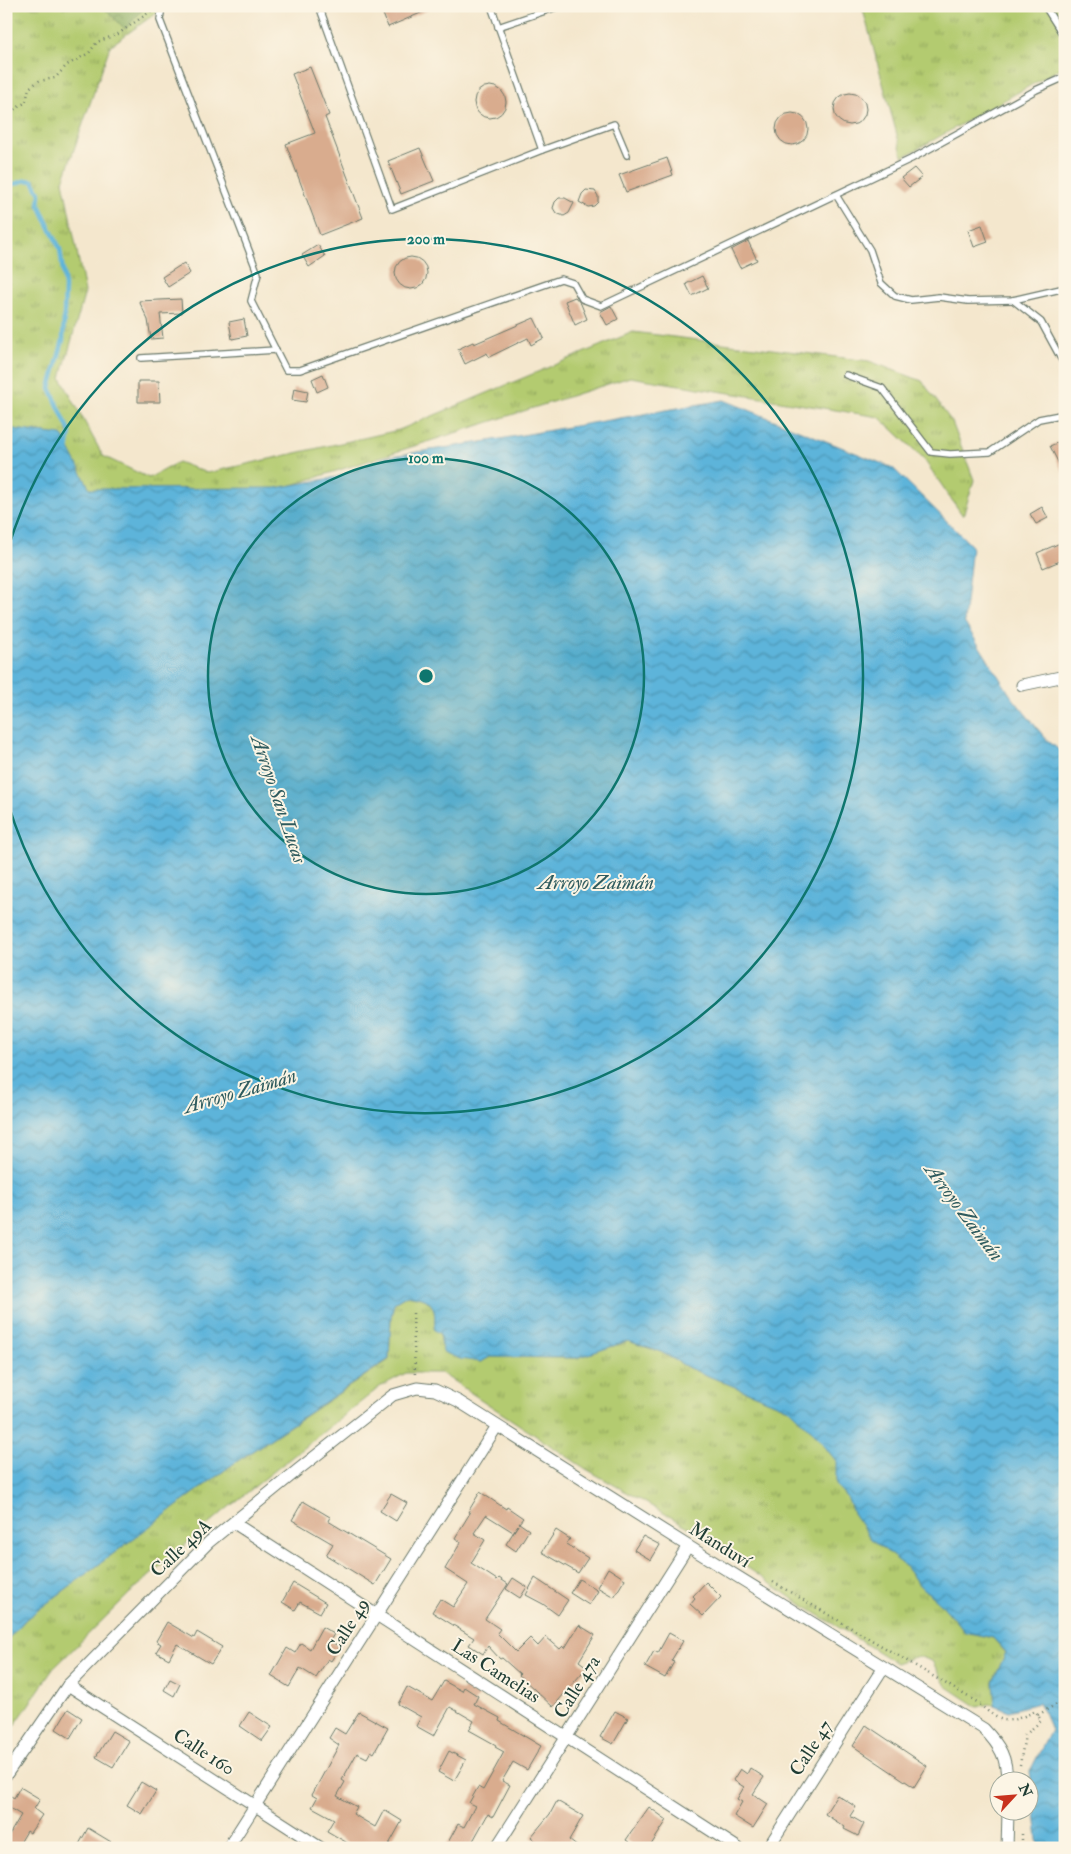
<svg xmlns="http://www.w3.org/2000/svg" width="1071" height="1854" font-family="'IM FELL Double Pica',serif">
<defs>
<pattern id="grass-tufts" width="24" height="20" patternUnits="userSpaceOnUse" patternTransform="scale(1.25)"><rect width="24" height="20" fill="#b3cb70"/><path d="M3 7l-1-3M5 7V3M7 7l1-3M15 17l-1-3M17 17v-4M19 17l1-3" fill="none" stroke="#91a65d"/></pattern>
<pattern id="forest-crowns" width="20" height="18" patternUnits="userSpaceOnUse" patternTransform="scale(1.25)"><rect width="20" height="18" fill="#8eaf62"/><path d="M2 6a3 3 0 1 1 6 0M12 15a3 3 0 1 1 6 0" fill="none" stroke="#739052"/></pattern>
<pattern id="water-waves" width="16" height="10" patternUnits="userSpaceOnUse" patternTransform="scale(1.25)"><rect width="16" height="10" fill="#5db4da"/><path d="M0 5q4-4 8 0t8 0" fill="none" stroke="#4c94b2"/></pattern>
</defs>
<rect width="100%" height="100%" fill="#fcf5e5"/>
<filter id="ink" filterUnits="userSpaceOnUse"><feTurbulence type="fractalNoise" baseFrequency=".02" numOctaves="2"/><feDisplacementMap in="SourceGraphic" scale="10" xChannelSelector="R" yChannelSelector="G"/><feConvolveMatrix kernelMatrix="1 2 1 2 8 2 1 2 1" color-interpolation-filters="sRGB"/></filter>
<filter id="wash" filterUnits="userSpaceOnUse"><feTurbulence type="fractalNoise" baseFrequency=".0096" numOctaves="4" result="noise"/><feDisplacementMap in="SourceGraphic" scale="20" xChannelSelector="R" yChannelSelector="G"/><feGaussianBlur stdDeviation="1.12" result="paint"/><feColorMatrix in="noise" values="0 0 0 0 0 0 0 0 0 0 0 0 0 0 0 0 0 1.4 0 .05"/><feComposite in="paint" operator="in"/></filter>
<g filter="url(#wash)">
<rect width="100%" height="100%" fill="#f4e7cd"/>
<g fill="url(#grass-tufts)" stroke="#698452">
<path d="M6 6H166L110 46 63 181 85 292 61 378 103 456 149 478 178 462 207 473 399 430 633 332 869 361 922 381 952 422 974 480 963 516 923 458 879 417 630 377 183 520 89 489 6 443Z"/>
<path d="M862 6H1065V66L903 157Z"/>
<path d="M407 1295C432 1299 437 1304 434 1330L440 1334 443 1352 481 1362 490 1357 577 1358 628 1341 661 1352 689 1368 789 1409 815 1434 837 1462 836 1485 848 1499 853 1513 871 1539 904 1565 920 1586 943 1606 965 1632 993 1638 1006 1653 993 1682 995 1705 988 1704 978 1707 946 1686 932 1661 918 1656 896 1663 793 1599 690 1528 586 1469 441 1373H406L381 1386 224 1511 130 1593 53 1669 6 1738V1641L26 1619 233 1464 389 1360 391 1317 394 1303Z"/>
</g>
<path fill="url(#forest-crowns)" stroke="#56764b" d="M102 6H146L125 29Z"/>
<path fill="url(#water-waves)" stroke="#3e7887" d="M724 400 893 468 972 546 964 622 1011 696 1046 739 1065 755V1848H1039L1030 1771 1051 1730 1044 1712 1038 1703 1009 1711 995 1705 993 1682 1006 1652 993 1638 965 1632 943 1606 920 1586 904 1565 871 1539 853 1513 848 1499 836 1485V1461L815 1434 789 1409 689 1368 661 1352 628 1341 577 1358 490 1357 481 1362 460 1359 443 1352 440 1334 434 1330C437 1304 432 1299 407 1295L394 1303 391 1317 389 1359 233 1464 26 1619 6 1641V428L62 435 90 489 276 488 337 477 386 457 488 441Z"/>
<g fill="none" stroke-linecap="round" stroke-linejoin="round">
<path stroke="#5db4da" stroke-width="4.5" d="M6 187 26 180 33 181 40 194 39 205 60 249 65 287 63 340 50 388 70 432 67 451"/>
</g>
<g id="blocks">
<g fill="#d9ac8e">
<path d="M380 6H437L388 27Z"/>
<path d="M310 67 329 115 325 117 363 218 320 235 286 144 315 133 292 74Z"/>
<circle cx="490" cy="102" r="16"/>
<circle cx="850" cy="109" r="16"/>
<circle cx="792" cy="129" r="16"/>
<path d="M420 148 434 181 401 194 388 161Z"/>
<path d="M667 158 673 175 626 192 619 175Z"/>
<path d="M914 168 922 177 909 187 901 178Z"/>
<path d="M586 190 595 191 598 196V202L594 206 588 207 579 202 582 194Z"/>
<path d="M559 198H565L574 203 569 213 564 216 556 213 553 208 555 202Z"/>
<path d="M982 225 988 242 974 247 968 230Z"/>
<path d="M748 241 757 260 740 268 731 250Z"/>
<path d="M318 245 325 256 309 267 302 255Z"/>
<circle cx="411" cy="273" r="16"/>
<path d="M184 263 190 273 168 287 162 277Z"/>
<path d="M702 276 708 288 692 296 686 284Z"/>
<path d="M575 297 581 304 587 319 575 325 565 301Z"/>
<path d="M181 299 182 313 160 314 163 338 151 339 148 320 139 301Z"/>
<path d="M611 306 618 319 607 325 600 312Z"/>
<path d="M534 318 544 338 531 345 528 338 489 357 487 353 465 364 458 349 473 342 474 344Z"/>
<path d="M244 319 247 336 232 339 229 322Z"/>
<path d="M323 374 328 387 317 392 312 379Z"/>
<path d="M138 381H159L160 402H138Z"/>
<path d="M294 388 308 391 306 402 292 400Z"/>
<path d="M1065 439V476L1050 446Z"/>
<path d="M1042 507 1048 518 1036 524 1030 514Z"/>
<path d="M1065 541V559L1043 568 1037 553Z"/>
<path d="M480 1492 506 1509 507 1507 523 1518 519 1523 529 1530 516 1551 506 1544 518 1525 513 1532 486 1515 474 1533 485 1540 471 1563 497 1580 499 1578 508 1584 485 1619 500 1629 497 1633 516 1652 530 1638 538 1646 546 1637 560 1649 563 1646 565 1648 579 1625 595 1635 579 1661 587 1667 553 1707 519 1675 520 1674 502 1658 500 1659 488 1646 483 1654 469 1645 474 1638 432 1612 440 1599 453 1607 468 1584 445 1569 461 1542 455 1538 470 1513 468 1512Z"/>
<path d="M391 1494 407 1503 396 1521 380 1511Z"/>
<path d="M303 1501 330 1517 328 1521 391 1559 375 1585 326 1555 333 1544 292 1520Z"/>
<path d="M556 1530 570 1539 566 1544 588 1558 578 1573 542 1552Z"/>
<path d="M643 1536 660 1545 651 1560 634 1550Z"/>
<path d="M608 1568 625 1579 614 1597 597 1587Z"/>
<path d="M513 1578 527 1587 520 1598 506 1589Z"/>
<path d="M535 1578 568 1600 558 1615 543 1604 526 1595Z"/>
<path d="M579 1579 598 1591 589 1605 570 1593Z"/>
<path d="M706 1582 721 1597 703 1616 690 1604 695 1598 693 1596Z"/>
<path d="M293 1583 326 1603 320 1613 300 1602 295 1610 282 1602Z"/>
<path d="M167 1622 194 1638 197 1632 222 1647 211 1664 177 1644 169 1659 156 1652 161 1644 156 1641Z"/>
<path d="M322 1627 334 1634 330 1641 340 1647 331 1661 328 1659 316 1678 300 1668 289 1687 271 1676 287 1648 295 1653 301 1643 310 1649Z"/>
<path d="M669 1633 683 1641 671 1661 674 1662 665 1678 645 1667 654 1651 658 1653Z"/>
<path d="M170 1679 180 1684 174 1696 164 1690Z"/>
<path d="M444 1681 462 1691 464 1687 478 1696 474 1704 500 1718 499 1721 541 1746 527 1770 513 1762 502 1781 510 1785 493 1817 488 1814 469 1848H445L458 1824 464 1827 475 1806 469 1803 478 1787 483 1790 504 1752 495 1747 496 1745 469 1730 474 1721 450 1707 434 1736 416 1726 421 1717 398 1704 407 1687 432 1701Z"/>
<path d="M68 1709 82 1718 70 1738 56 1729Z"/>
<path d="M615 1711 628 1718 613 1744 600 1737Z"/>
<path d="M249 1712 272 1727 262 1741 240 1726Z"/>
<path d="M359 1712 388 1728 374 1753 371 1751 367 1758 357 1753 342 1780 345 1782 337 1796 357 1807 353 1814 375 1827 384 1810 402 1821 387 1848H356L327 1831 334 1819 312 1807 317 1798 312 1795 339 1745 329 1738 335 1728 345 1734Z"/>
<path d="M866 1725 927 1766 914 1787 853 1746Z"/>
<path d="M112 1731 129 1741 113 1767 96 1757Z"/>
<path d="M449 1751 466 1760 454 1781 438 1772Z"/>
<path d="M750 1768 764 1777 753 1794 768 1804 753 1828 734 1816 742 1802 737 1799 744 1787 733 1780 740 1769 747 1774Z"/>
<path d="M141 1782 156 1791 142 1814 127 1805Z"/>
<path d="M20 1787 40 1799 34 1809 42 1815 30 1833 27 1831 17 1848H6V1840L21 1815 6 1806V1793L14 1798Z"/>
<path d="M837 1795 856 1807 850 1816 864 1824 858 1836 844 1829 845 1827 825 1814Z"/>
<path d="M557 1801 583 1816 569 1840 579 1848H545L531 1837 550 1814Z"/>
<path d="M649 1807 667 1820 649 1848H637L626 1840Z"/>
<path d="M88 1828 121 1848H77Z"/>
</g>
</g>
</g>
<g filter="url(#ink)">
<use href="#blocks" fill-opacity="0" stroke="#6a786a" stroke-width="1"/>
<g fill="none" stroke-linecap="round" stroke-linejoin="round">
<defs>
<g id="lane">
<path d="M162 6 160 20 258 274 251 301 286 370H300L561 279 573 283 582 299 601 306 911 159 1036 90 1065 77"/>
<path d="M319 6 392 209 542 150 614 124 627 155"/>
<path d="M491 6 542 150"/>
<path d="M1046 8 1065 38"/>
<path d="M498 27 560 6"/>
<path d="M836 195 870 250 881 283 895 296 911 300 939 297 968 301 1013 300 1065 288"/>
<path d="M1013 300 1041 322 1065 366"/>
<path d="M141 358 276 350"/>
<path d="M846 375 882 388 931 452 950 454 990 452 1039 419 1065 414"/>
</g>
<g id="street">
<path d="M1022 685 1065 676"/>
<path d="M234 1523 738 1848"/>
<path d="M68 1685 321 1848"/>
<path d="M6 1775 68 1685 209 1542 299 1469 393 1395 417 1388 435 1390 458 1401 688 1546 984 1729C1000 1746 1007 1757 1007 1782"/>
<path d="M228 1848 497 1426"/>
<path d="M496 1848 688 1546"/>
<path d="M768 1848 883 1668"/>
<path d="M1007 1848 1008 1812"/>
</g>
</defs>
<use href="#lane" stroke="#6a786a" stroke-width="8"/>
<use href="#street" stroke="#6a786a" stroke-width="13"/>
<g stroke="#6a786a" stroke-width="2.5" stroke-dasharray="1 4" stroke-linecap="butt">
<path d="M6 115 26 102 29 88 39 81 55 78 67 65 89 53 97 42 118 34 151 11"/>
<path d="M413 1313 415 1376"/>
<path d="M773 1582 977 1702C1002 1724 1005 1725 1036 1711L1041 1721 1025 1735 1020 1765"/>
<path d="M1038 1715 1065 1699"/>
<path d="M1022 1834V1848"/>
</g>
<use href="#lane" stroke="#fff" stroke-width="5.5"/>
<use href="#street" stroke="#fff" stroke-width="11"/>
</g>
</g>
<circle cx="426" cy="676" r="218" fill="#0f766e" fill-opacity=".12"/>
<g fill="none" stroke="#0f766e" stroke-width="2.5">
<circle cx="426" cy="676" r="218"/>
<path d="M7 552A437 437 0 1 1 7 800"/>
</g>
<g text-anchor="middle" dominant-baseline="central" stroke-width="4" stroke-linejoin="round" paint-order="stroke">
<g font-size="19" fill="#1f3d34" stroke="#fcf5e5">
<text transform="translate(720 1545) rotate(32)">Manduví</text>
<text transform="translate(181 1548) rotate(-43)">Calle 49A</text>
<text transform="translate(348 1627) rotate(-58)">Calle 49</text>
<text transform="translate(496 1671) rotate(33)">Las Camelias</text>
<text transform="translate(577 1687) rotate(-58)">Calle 47a</text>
<text transform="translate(811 1748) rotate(-57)">Calle 47</text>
<text transform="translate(204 1752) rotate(33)">Calle 160</text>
</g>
<g font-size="20" font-style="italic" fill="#2e5b5e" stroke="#fcf5e5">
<text transform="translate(279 799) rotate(71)">Arroyo San Lucas</text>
<text x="596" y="882">Arroyo Zaimán</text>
<text transform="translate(240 1091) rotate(-16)">Arroyo Zaimán</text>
<text transform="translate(964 1212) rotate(53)">Arroyo Zaimán</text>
</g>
</g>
<circle cx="426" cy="676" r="8" fill="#0f766e" stroke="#fcf5e5" stroke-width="2.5"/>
<g font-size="15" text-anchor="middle" font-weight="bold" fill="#0f766e" stroke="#fcf5e5" stroke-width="4" stroke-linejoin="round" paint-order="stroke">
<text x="426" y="244">200 m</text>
<text x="426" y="463">100 m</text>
</g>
<rect width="1071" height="1854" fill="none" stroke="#fcf5e5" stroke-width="25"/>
<g transform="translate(1014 1796) rotate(64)"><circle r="24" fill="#fcf5e5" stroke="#a4ab9e"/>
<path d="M0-4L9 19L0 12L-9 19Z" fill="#c8321e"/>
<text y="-8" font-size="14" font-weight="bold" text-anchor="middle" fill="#1f3d34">N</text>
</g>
</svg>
